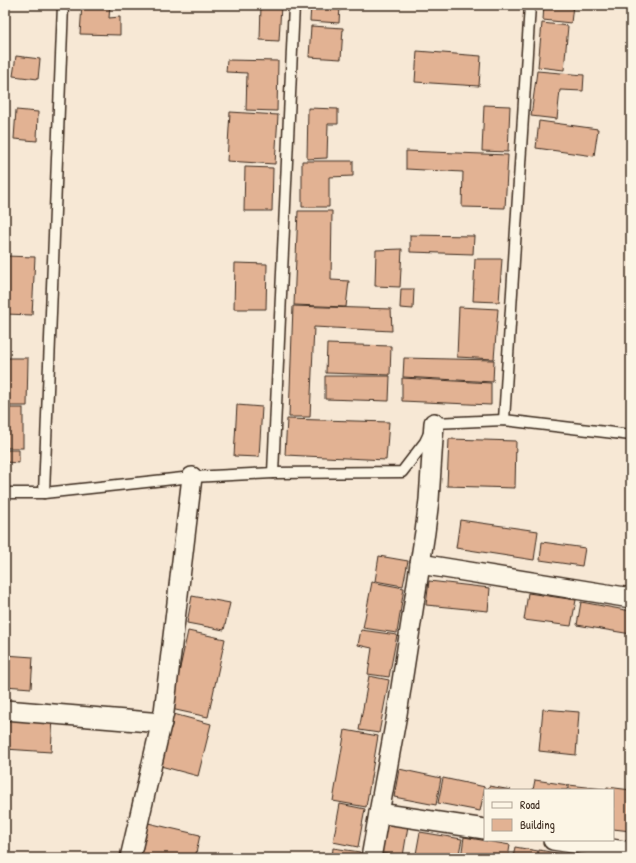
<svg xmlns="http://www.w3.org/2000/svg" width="636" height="863" font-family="'Patrick Hand',sans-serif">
<rect width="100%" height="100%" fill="#f7e8d5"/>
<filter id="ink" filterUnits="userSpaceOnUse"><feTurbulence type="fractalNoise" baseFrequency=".025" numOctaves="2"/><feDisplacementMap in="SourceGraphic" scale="8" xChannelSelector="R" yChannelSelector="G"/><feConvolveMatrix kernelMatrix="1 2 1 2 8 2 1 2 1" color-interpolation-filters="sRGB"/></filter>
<g filter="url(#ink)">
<g fill="#e2b293" stroke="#3b2a1e">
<path d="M82 5H110L109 18 120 17V35L80 34Z"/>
<path d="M261 5H281L279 41 260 40Z"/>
<path d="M311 5H340L339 23 310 21Z"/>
<path d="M544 5H573L571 23 543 20Z"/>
<path d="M542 23 568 26 564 70 538 67Z"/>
<path d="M311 26 343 28 341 59 309 57Z"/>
<path d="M417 51 481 56 479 86 415 82Z"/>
<path d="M16 56 40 59 38 79 13 76Z"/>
<path d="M227 60 278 61 277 111 246 110 247 73 226 72Z"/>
<path d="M537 71 584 75 583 91 560 90 557 119 531 116Z"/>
<path d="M484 105 510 106 508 152 482 151Z"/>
<path d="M308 108 338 109V124H328L327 158 307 159Z"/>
<path d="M16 110 38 112 37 141 14 139Z"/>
<path d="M230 112 278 115 275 164 227 161Z"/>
<path d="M539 121 598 129 594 156 536 148Z"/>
<path d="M406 151 508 155 505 208 462 207 463 172 406 169Z"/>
<path d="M302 161H353V176L329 177V207H302Z"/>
<path d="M245 167 273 168 272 211H244Z"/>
<path d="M298 211H332L331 280 349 281 346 307 294 305Z"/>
<path d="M410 235 474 236 473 254 410 252Z"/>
<path d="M402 249 400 287 375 286 376 250Z"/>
<path d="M5 256 35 257 32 315 5 314Z"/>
<path d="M475 259H502L499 302 473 301Z"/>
<path d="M235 263 267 264 266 309H234Z"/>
<path d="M401 289H414L413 309 400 308Z"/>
<path d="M293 306 391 309 392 331 314 327 310 417H289Z"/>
<path d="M459 307 498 309 494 359 457 357Z"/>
<path d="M327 344 391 346 390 375 326 373Z"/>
<path d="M5 358H28L27 406H5Z"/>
<path d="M404 358 494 360 493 382 403 377Z"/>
<path d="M325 376H390L389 401 325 399Z"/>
<path d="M402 378 491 383V405L402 401Z"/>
<path d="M237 405 262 407 259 457 234 456Z"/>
<rect x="5" y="408" width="18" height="40"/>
<path d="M287 419 389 422 386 460 285 455Z"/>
<path d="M449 439 516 441 515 488 447 486Z"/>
<path d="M5 450H19V463L5 462Z"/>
<path d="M460 520 538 531 534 560 456 548Z"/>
<path d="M542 542 585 548 582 566 540 560Z"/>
<path d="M379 556 408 561 403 586 375 581Z"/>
<path d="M429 581 490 588 488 611 426 605Z"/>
<path d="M372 582 404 588 397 633 363 628Z"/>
<path d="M528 593 576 600 571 626 524 620Z"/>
<path d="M192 596 230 603 224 630 187 623Z"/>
<path d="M581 602 631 611V634L577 625Z"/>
<path d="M361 630 397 635 389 677 368 674 372 648 358 645Z"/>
<path d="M188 631 225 639 208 717 171 709Z"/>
<path d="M5 655 33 657 31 688 5 686Z"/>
<path d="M369 676 389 680 379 733 359 730Z"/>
<path d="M543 709 579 712 576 755 539 751Z"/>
<path d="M166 712 211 724 198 776 153 764Z"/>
<path d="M5 714 53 717 51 752 5 749Z"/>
<path d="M345 730 378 736 366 807 333 801Z"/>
<path d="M399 769 441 778 436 805 394 797Z"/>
<path d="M443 778 485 787 480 811 438 803Z"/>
<path d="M535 780 568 785 567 790H533Z"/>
<path d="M569 785 604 789V790H569Z"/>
<path d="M489 786 511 790H488Z"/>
<path d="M607 787 631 790V831L613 829V790H606Z"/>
<path d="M340 804 365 809 358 847 333 842Z"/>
<path d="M386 822 408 826 403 856 381 853Z"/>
<path d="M148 823 200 835 195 858H148L141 856Z"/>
<path d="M420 832 462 839 458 858H444L416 854Z"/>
<path d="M464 837 510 845 508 858H461Z"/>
<path d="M515 847 538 851 537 858H513Z"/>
<path d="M333 848 360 852 359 858H332Z"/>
<path d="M539 850 573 856V858H538Z"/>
</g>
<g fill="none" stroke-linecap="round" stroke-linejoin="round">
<defs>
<g id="service">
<path d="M504 420 530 5"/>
<path d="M273 473 402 472 425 442 434 423 504 420 631 435"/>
<path d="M5 493H44L192 477 273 473 294 5"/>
<path d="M44 493 63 5"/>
</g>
<g id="minor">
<path d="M434 423 429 500 425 532 397 714 379 813 485 829"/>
<path d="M420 564 631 598"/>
<path d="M5 710 162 723"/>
<path d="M553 840 631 852"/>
<path d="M130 858 164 712 192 477"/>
<path d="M371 858 379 813"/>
</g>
</defs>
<use href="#service" stroke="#3b2a1e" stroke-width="13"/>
<use href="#minor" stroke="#3b2a1e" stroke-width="22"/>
<use href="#service" stroke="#fcf5e5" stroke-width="10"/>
<use href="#minor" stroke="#fcf5e5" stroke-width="19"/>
</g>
</g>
<rect width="636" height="863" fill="none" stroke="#fcf5e5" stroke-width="20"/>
<rect x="10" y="10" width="616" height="843" fill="none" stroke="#3b2a1e" stroke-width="1.5" filter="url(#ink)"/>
<rect x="484" y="789" width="130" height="52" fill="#fcf5e5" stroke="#afa495"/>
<rect x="492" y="802" width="20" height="6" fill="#fcf5e5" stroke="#afa495"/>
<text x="520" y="809" font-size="12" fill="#3b2a1e">Road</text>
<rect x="492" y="819" width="20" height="12" fill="#e2b293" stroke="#afa495"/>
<text x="520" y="829" font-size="12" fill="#3b2a1e">Building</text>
</svg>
